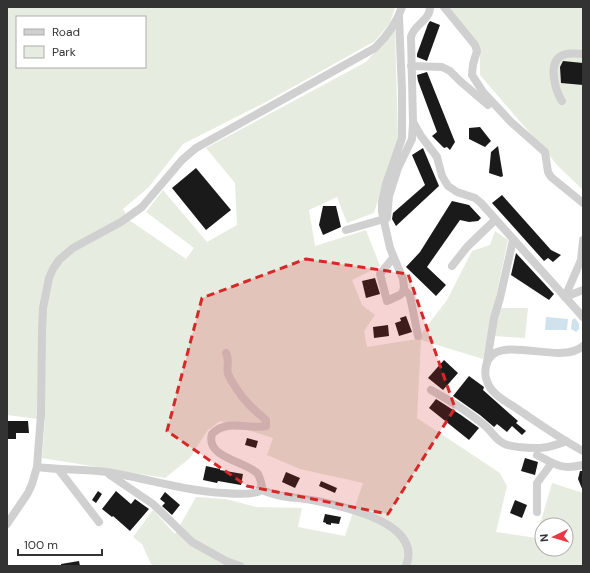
<svg xmlns="http://www.w3.org/2000/svg" width="590" height="573" font-family="'DM Sans',sans-serif">
<rect width="100%" height="100%" fill="#fff"/>
<g fill="#e6ecdf" fill-rule="evenodd">
<path d="M7 7H395L390 23 375 41 266 102 183 144 148 188 123 209 129 220 186 259 194 248 146 212 163 190 207 242 237 225 235 183 206 148 366 62 395 29 398 139 374 213 347 223 337 197 309 210 315 246 366 230 380 266 352 280 362 305 375 315 364 331 367 347 417 339 447 300 472 251 490 245 495 231 508 240 483 359 421 340 417 418 500 473 507 486 496 532 536 538 552 483 583 493V566H155L151 564 142 544 133 537 153 510 175 534 196 497 226 499 256 507 302 508 298 527 345 536 363 483 300 469 267 455 273 438 220 421 207 431 190 458 165 478 42 458 45 420 7 415ZM17 17H145V67H17ZM542 525H566V549H542Z"/>
<path d="M448 7H532L535 8 583 7V190L559 167 480 75V49Z"/>
<path d="M498 308H528L525 338 492 336Z"/>
</g>
<g fill="#cfe2ee">
<path d="M546 317 568 319 567 330H545Z"/>
<path d="M575 318 579 324V329L576 332 571 329 572 320Z"/>
</g>
<g fill="#1a1a1a">
<path d="M430 21 440 25 427 61 417 57V54L428 24Z"/>
<path d="M563 61 583 63V85L561 83 560 67Z"/>
<path d="M427 72 455 142 450 150 447 147 444 148 432 136 437 132 418 81 417 75Z"/>
<path d="M480 127 491 141 485 147 469 139V128Z"/>
<path d="M498 146 503 176 501 177 489 173 491 152Z"/>
<path d="M423 148 439 186 396 226 392 219 393 213 425 185 412 155Z"/>
<path d="M196 168 231 210 206 230 172 188Z"/>
<path d="M502 195 551 250 561 255 553 262 548 258 544 261 492 203Z"/>
<path d="M452 201 469 205 481 218 478 221 469 222 460 220 427 267 446 285 436 296 406 267 420 252Z"/>
<path d="M323 206H336L341 227 323 235 319 225Z"/>
<path d="M516 253 554 294 549 300 511 275Z"/>
<path d="M375 278 380 294 366 298 362 281Z"/>
<path d="M406 316 412 332 399 336 395 323 401 321 400 318Z"/>
<path d="M388 325 389 336 374 338 373 327Z"/>
<path d="M444 360 458 373 443 390 428 378Z"/>
<path d="M469 376 484 387 483 390 518 421 516 423 526 431 522 435 512 426 507 432 497 424 494 427 480 415 453 396Z"/>
<path d="M436 399 461 415 479 428 469 440 429 408Z"/>
<path d="M7 421H28L29 433H16V439H8Z"/>
<path d="M247 438 258 441 256 448 245 445Z"/>
<path d="M525 458 538 462 535 475 521 471Z"/>
<path d="M206 466 220 469V470L243 474 241 485 218 481 217 483 203 480Z"/>
<path d="M580 471H583V491L578 479Z"/>
<path d="M286 472 300 478 295 488 282 482Z"/>
<path d="M321 481 337 488 335 493 319 486Z"/>
<path d="M98 491 102 494 96 503 92 500Z"/>
<path d="M116 491 131 504 135 499 149 509 130 531 113 516 112 517 102 509Z"/>
<path d="M165 492 180 505 172 515 162 506 165 503 160 499Z"/>
<path d="M515 500 527 505 522 518 510 513Z"/>
<path d="M325 514 341 517 339 524 331 523V525L326 524V523L323 522Z"/>
<path d="M79 561 80 566H61V564Z"/>
</g>
<g fill="none" stroke-linecap="round" stroke-linejoin="round">
<g stroke="#d0d0d0" stroke-width="8">
<path d="M430 7C430 21 414 24 411 37L413 122 421 136 437 157 442 176 448 186 457 192 475 198 481 203 583 317"/>
<path d="M444 7 475 45 477 51 473 64 472 75 483 92 511 122 545 152 548 172 551 177 583 203"/>
<path d="M411 66 442 67 450 71 460 81 488 105"/>
<path d="M562 101C556 92 547 64 561 56 566 53 577 53 583 54"/>
<path d="M387 218 389 196 398 168 412 139 413 123"/>
<path d="M346 230 384 219"/>
<path d="M393 258 380 274 387 301 400 295 403 292 404 287 403 279 390 248 382 212V202L386 184 402 138V91L399 17"/>
<path d="M452 266 467 247 495 220"/>
<path d="M404 289 410 296 418 336"/>
<path d="M565 297 581 260 583 240"/>
<path d="M565 297 583 290"/>
<path d="M583 346C560 367 493 330 486 366 485 371 485 377 487 381 491 394 505 401 516 408 538 423 559 438 583 451"/>
<path d="M487 362 494 318 500 298 513 240"/>
<path d="M431 390C449 400 467 411 483 424 491 430 495 439 503 443 507 446 513 446 518 447 537 449 548 449 566 441"/>
<path d="M537 455C556 465 561 470 583 465"/>
<path d="M37 467C60 470 84 469 107 472 146 478 184 491 224 493 235 494 247 495 258 492L262 486C261 482 260 478 258 474 246 461 205 458 212 434 228 418 249 430 266 426V420C253 409 245 402 236 388 233 383 230 379 228 374 226 367 230 360 226 353"/>
<path d="M59 470 99 522"/>
<path d="M110 475 153 504 192 542 226 561 240 566"/>
<path d="M260 489C277 498 298 497 317 501 345 507 423 523 406 566"/>
<path d="M537 512V483L551 464"/>
<path d="M7 524 28 493 32 484 37 467 41 414 42 331 43 308 49 278 53 269 59 260 73 248 121 222 142 207 182 160 196 148 375 48C387 36 397 23 402 7"/>
</g>
</g>
<path fill="#d62828" fill-opacity="0.2" stroke="#d62828" stroke-width="3" stroke-dasharray="8 5" stroke-linejoin="round" d="M306 259 408 274 455 408 388 514 247 486 167 431 202 298Z"/>
<rect width="590" height="573" fill="none" stroke="#333333" stroke-width="16"/>
<rect x="16" y="16" width="130" height="52" fill="#ffffff" stroke="#adadad"/>
<rect x="24" y="29" width="20" height="6" fill="#d0d0d0" stroke="#adadad"/>
<text x="52" y="36" font-size="12" fill="#333333">Road</text>
<rect x="24" y="46" width="20" height="12" fill="#e6ecdf" stroke="#adadad"/>
<text x="52" y="56" font-size="12" fill="#333333">Park</text>
<g transform="translate(554 537) rotate(265)"><circle r="19" fill="#ffffff" stroke="#adadad"/>
<path d="M0-3L7 15L0 10L-7 15Z" fill="#e63946"/>
<text y="-6" font-size="11" font-weight="bold" text-anchor="middle" fill="#333333">N</text>
</g>
<path d="M18 549v6h84v-6" fill="none" stroke="#333333" stroke-width="2"/>
<text x="24" y="549" font-size="12" fill="#333333" stroke="#ffffff" stroke-width="3" paint-order="stroke">100 m</text>
</svg>
